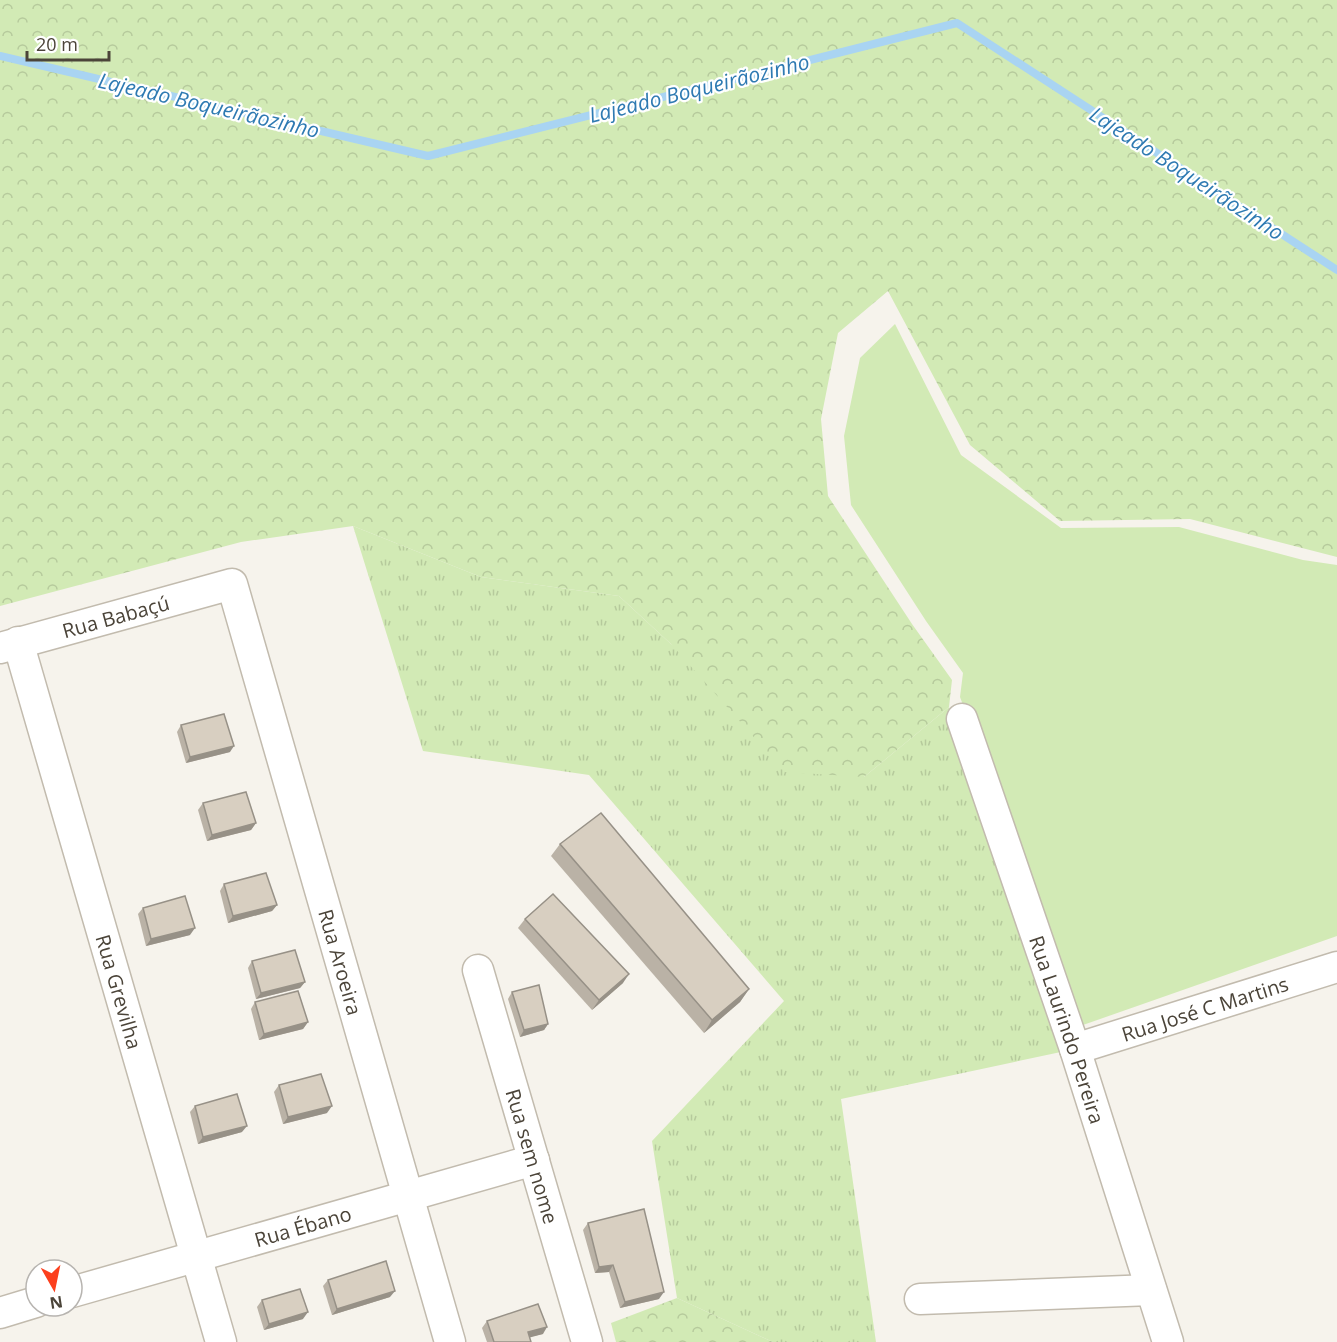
<svg xmlns="http://www.w3.org/2000/svg" width="1337" height="1342" font-family="'Open Sans',sans-serif">
<defs>
<pattern id="grass-tufts" width="24" height="20" patternUnits="userSpaceOnUse" patternTransform="scale(1.5)"><rect width="24" height="20" fill="#d2eab5"/><path d="M3 7l-1-3M5 7V3M7 7l1-3M15 17l-1-3M17 17v-4M19 17l1-3" fill="none" stroke="#b6ca9c"/></pattern>
<pattern id="forest-crowns" width="20" height="18" patternUnits="userSpaceOnUse" patternTransform="scale(1.5)"><rect width="20" height="18" fill="#d2eab5"/><path d="M2 6a3 3 0 1 1 6 0M12 15a3 3 0 1 1 6 0" fill="none" stroke="#b6ca9c"/></pattern>
</defs>
<rect width="100%" height="100%" fill="#f6f3ec"/>
<path fill="url(#grass-tufts)" d="M353 526 481 577 619 596 671 644 864 777 949 707 1075 1049 841 1099 876 1342H773L677 1298 652 1141 784 1001 589 775 423 751Z"/>
<g fill="url(#forest-crowns)">
<path d="M0 0H1337V557L1190 519 1060 521 970 445 888 291 838 333 821 419 828 496 912 624 952 680 949 707 864 777 785 772 671 644 619 596 481 577 353 526 241 542 0 606Z"/>
<path d="M677 1298 773 1342H616L611 1323Z"/>
</g>
<path fill="#d2eab5" d="M895 324 961 455 1061 528 1179 527 1303 560 1337 565V936L1083 1025 960 697 963 673 926 621 851 505 844 436 860 358Z"/>
<g fill="none" stroke-linecap="round" stroke-linejoin="round">
<path stroke="#a9d4f2" stroke-width="8" d="M0 56 428 156 957 23 1337 270"/>
<defs>
<g id="minor">
<path id="s1" d="M18 642 221 1342"/>
<path id="s2" d="M0 648 232 584 450 1342"/>
<path id="s3" d="M962 719 1075 1049 1168 1342"/>
<path id="s4" d="M478 970 587 1342"/>
<path id="s5" d="M1075 1049 1337 967"/>
<path id="s6" d="M72 1292 534 1160"/>
<path d="M920 1299 1151 1290"/>
<path d="M0 1313 36 1302"/>
</g>
</defs>
<use href="#minor" stroke="#c2bbae" stroke-width="33"/>
<use href="#minor" stroke="#fff" stroke-width="30"/>
</g>
<g fill="#bab2a6">
<path d="M181 725 230 752 186 763 177 732Z"/>
<path d="M203 803 256 823 251 830 207 841 198 810Z"/>
<path d="M560 844 749 989 740 1002 704 1033 551 856Z"/>
<path d="M224 884 277 905 272 911 228 923 220 891Z"/>
<path d="M143 908 190 935 146 946 138 914Z"/>
<path d="M525 919 623 983 592 1010 518 928Z"/>
<path d="M252 961 305 982 300 988 256 999 248 968Z"/>
<path d="M512 992 548 1024 544 1030 520 1037 508 999Z"/>
<path d="M255 1002 308 1022 303 1029 259 1040 251 1009Z"/>
<path d="M279 1085 327 1113 283 1124 274 1092Z"/>
<path d="M195 1106 242 1132 198 1144 190 1112Z"/>
<path d="M588 1223 659 1299 620 1308 609 1272 595 1273 583 1230Z"/>
<path d="M328 1280 390 1297 332 1315 323 1286Z"/>
<path d="M262 1300 303 1319 264 1330 257 1307Z"/>
<path d="M487 1321 543 1334 529 1337 531 1342H487L482 1328Z"/>
</g>
<g fill="#979187">
<path d="M234 746 230 752 186 763 190 757Z"/>
<path d="M256 823 251 830 207 841 212 835Z"/>
<path d="M277 905 272 911 228 923 233 916Z"/>
<path d="M195 928 190 935 146 946 151 939Z"/>
<path d="M629 974 623 983 592 1010 599 1000Z"/>
<path d="M305 982 300 988 256 999 261 993Z"/>
<path d="M749 989 740 1002 704 1033 712 1020Z"/>
<path d="M308 1022 303 1029 259 1040 264 1034Z"/>
<path d="M548 1024 544 1030 520 1037 524 1030Z"/>
<path d="M332 1106 327 1113 283 1124 288 1117Z"/>
<path d="M247 1126 242 1132 198 1144 203 1137Z"/>
<path d="M613 1265 609 1272 595 1273 599 1267Z"/>
<path d="M395 1291 390 1297 332 1315 337 1309Z"/>
<path d="M664 1292 659 1299 620 1308 625 1302Z"/>
<path d="M308 1312 303 1319 264 1330 269 1324Z"/>
<path d="M547 1327 543 1334 524 1339 528 1332Z"/>
</g>
<g fill="#d8cfc1" stroke="#979187" stroke-width="1.5">
<path d="M224 714 234 746 190 757 181 725Z"/>
<path d="M246 792 256 823 212 835 203 803Z"/>
<path d="M601 813 749 989 712 1020 560 844Z"/>
<path d="M266 873 277 905 233 916 224 884Z"/>
<path d="M553 894 629 974 599 1000 525 919Z"/>
<path d="M185 896 195 928 151 939 143 908Z"/>
<path d="M295 950 305 982 261 993 252 961Z"/>
<path d="M539 985 548 1024 524 1030 512 992Z"/>
<path d="M298 991 308 1022 264 1034 255 1002Z"/>
<path d="M321 1074 332 1106 288 1117 279 1085Z"/>
<path d="M237 1094 247 1126 203 1137 195 1106Z"/>
<path d="M644 1209 664 1292 625 1302 613 1265 599 1267 588 1223Z"/>
<path d="M386 1261 395 1291 337 1309 328 1280Z"/>
<path d="M300 1289 308 1312 269 1324 262 1300Z"/>
<path d="M538 1304 547 1327 528 1332 531 1342H494L487 1321Z"/>
</g>
<g text-anchor="middle" dominant-baseline="central" stroke-width="4.5" stroke-linejoin="round" paint-order="stroke">
<g font-size="20" fill="#4b4439" stroke="#fff">
<text stroke="none"><textPath href="#s2" startOffset="120">Rua Babaçú</textPath></text>
<text stroke="none"><textPath href="#s2" startOffset="634">Rua Aroeira</textPath></text>
<text stroke="none"><textPath href="#s1" startOffset="364">Rua Grevilha</textPath></text>
<text stroke="none"><textPath href="#s5" startOffset="136">Rua José C Martins</textPath></text>
<text stroke="none"><textPath href="#s3" startOffset="328">Rua Laurindo Pereira</textPath></text>
<text stroke="none"><textPath href="#s4" startOffset="194">Rua sem nome</textPath></text>
<text stroke="none"><textPath href="#s6" startOffset="240">Rua Ébano</textPath></text>
</g>
<g font-size="21" font-style="italic" fill="#2e7ab2" stroke="#fff">
<text transform="translate(699 88) rotate(-14)">Lajeado Boqueirãozinho</text>
<text transform="translate(209 105) rotate(13)">Lajeado Boqueirãozinho</text>
<text transform="translate(1187 173) rotate(33)">Lajeado Boqueirãozinho</text>
</g>
</g>
<g transform="translate(54 1288) rotate(171)"><circle r="28" fill="#ffffff" stroke="#b7b4b0" stroke-width="1.5"/>
<path d="M0-4.5L10 22L0 15L-10 22Z" fill="#fc3f1d"/>
<text y="-9" font-size="16" font-weight="bold" text-anchor="middle" fill="#4b4439">N</text>
</g>
<path d="M27 51v9h82v-9" fill="none" stroke="#4b4439" stroke-width="3"/>
<text x="36" y="51" font-size="18" fill="#4b4439" stroke="#ffffff" stroke-width="4.5" paint-order="stroke">20 m</text>
</svg>
